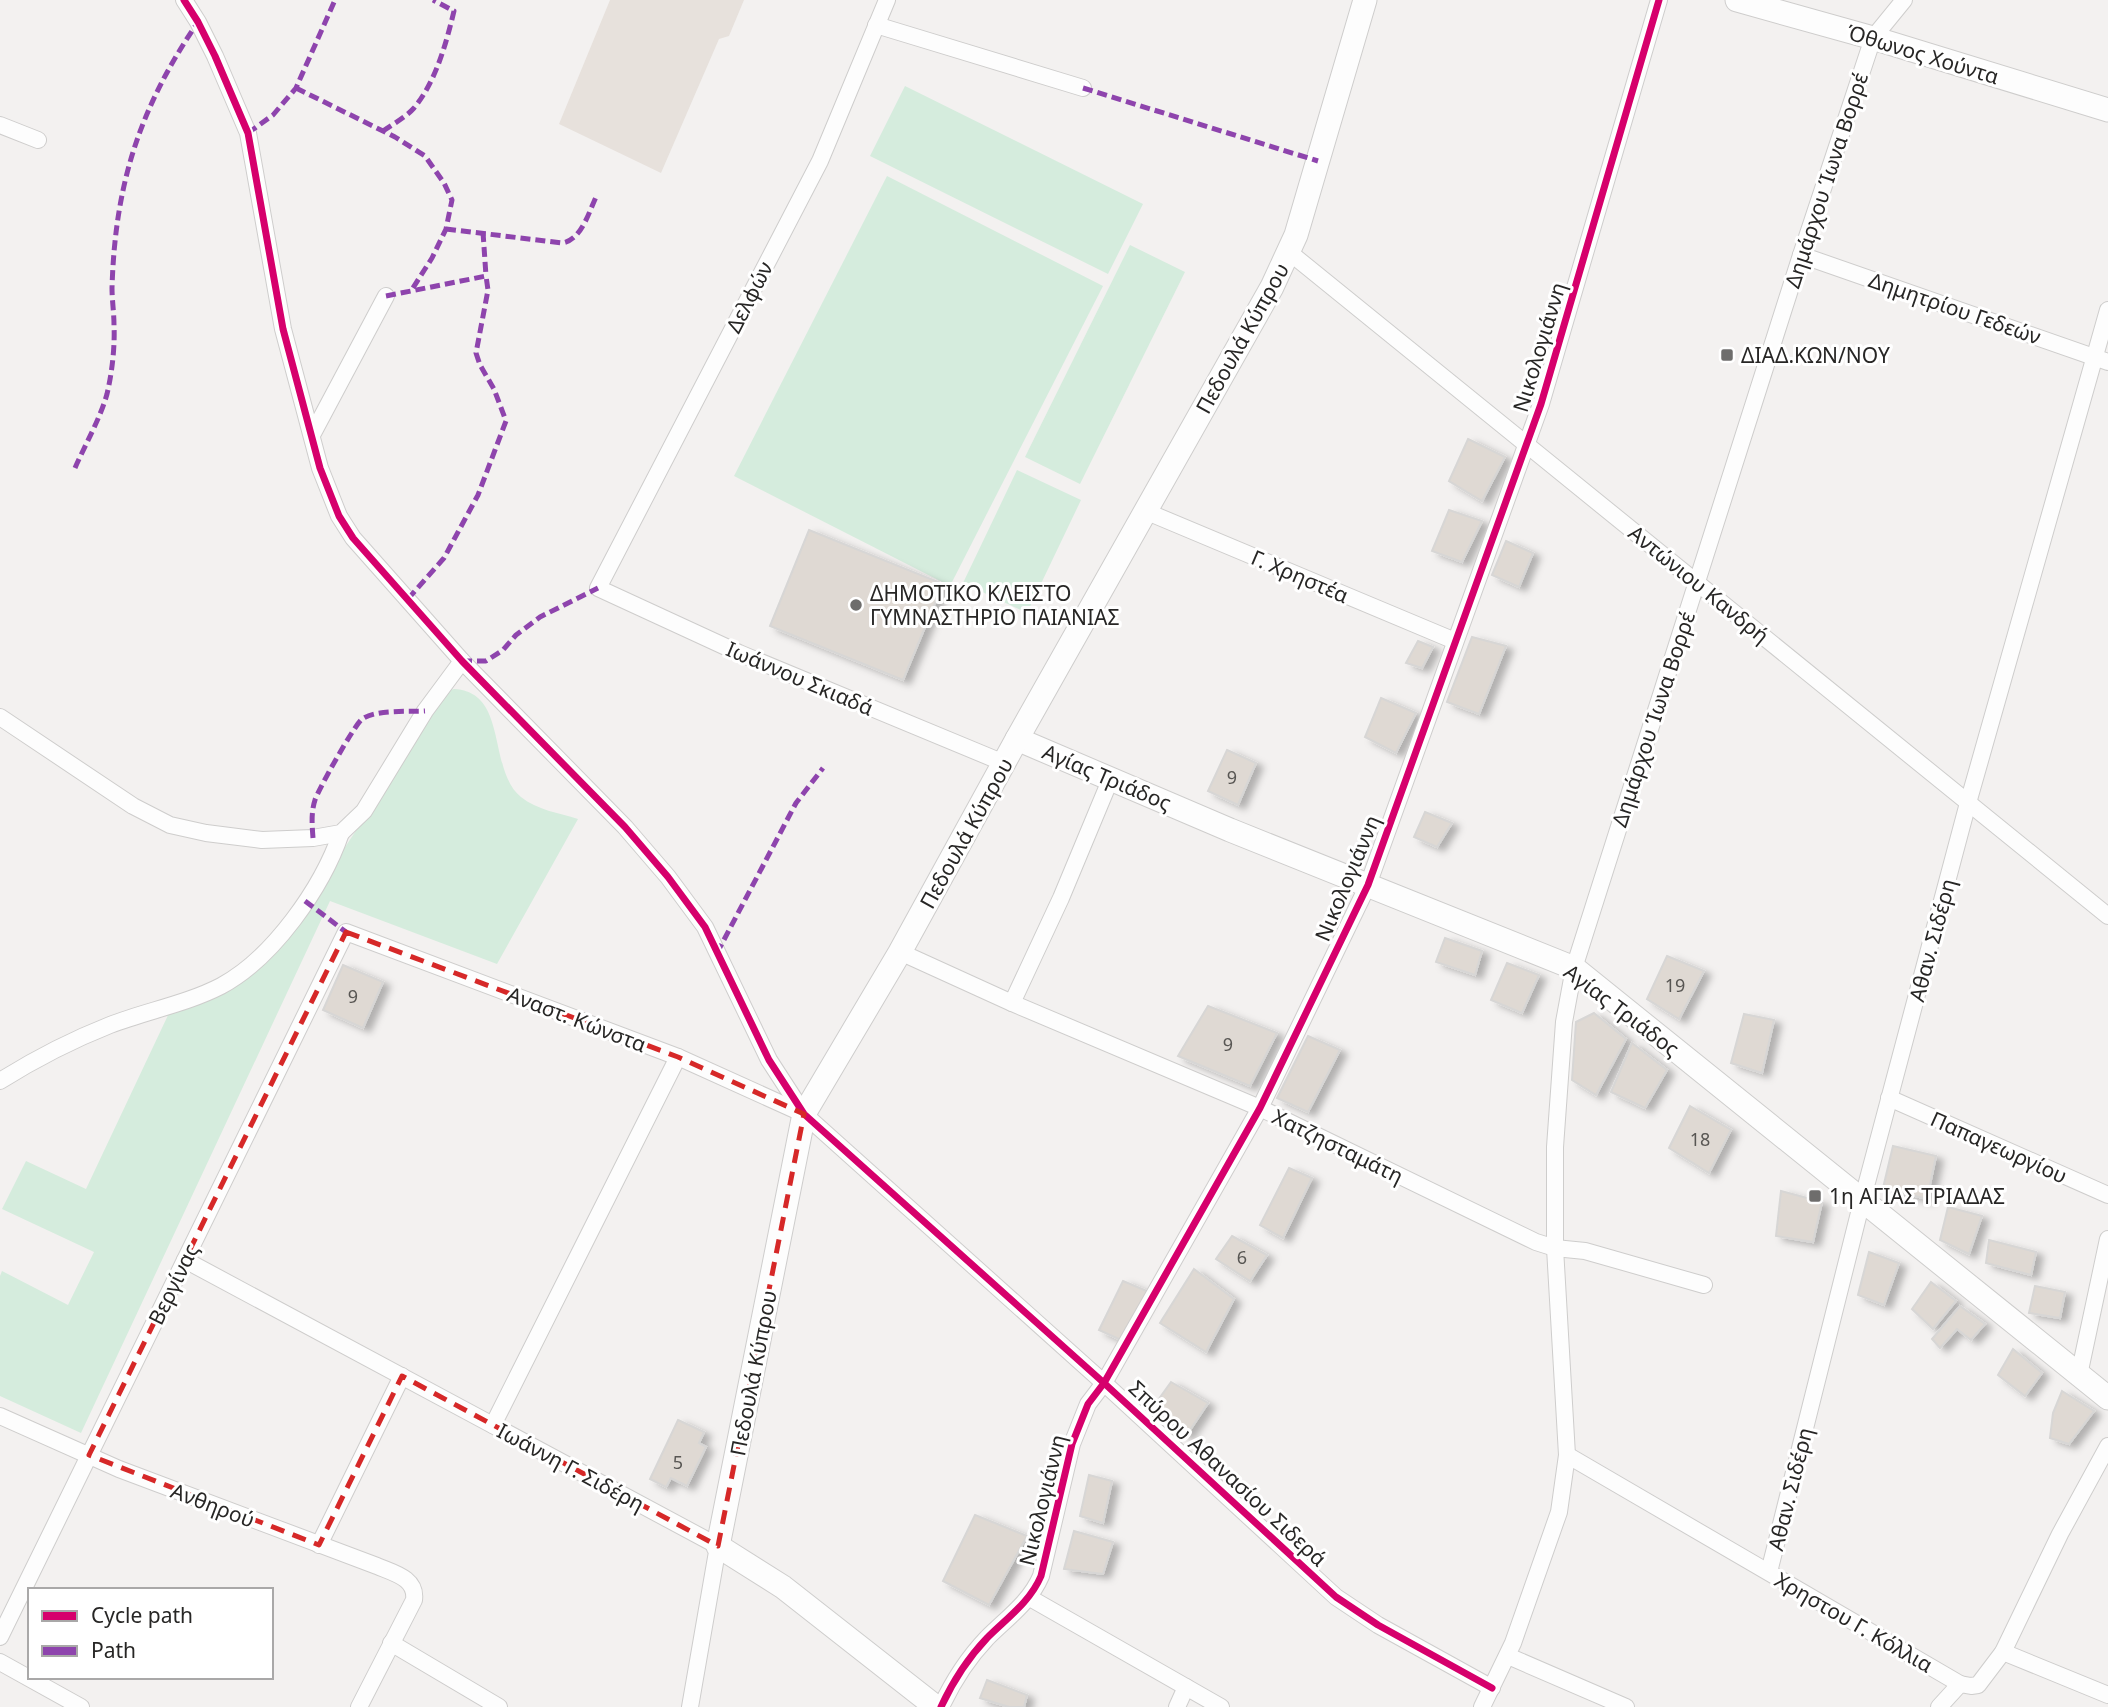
<svg xmlns="http://www.w3.org/2000/svg" width="2108" height="1707" font-family="'Noto Sans',sans-serif">
<defs>
<filter id="shadow"><feDropShadow dx="7" dy="4" stdDeviation="3.5" flood-color="#0004"/></filter>
</defs>
<rect width="100%" height="100%" fill="#f3f1f0"/>
<path fill="#e7e1dc" d="M610 0H744L729 36 719 39 661 173 559 124Z"/>
<g fill="#d5ecdd">
<path d="M905 86 1143 204 1108 274 870 156Z"/>
<path d="M887 176 1103 286 950 586 734 476Z"/>
<path d="M1130 245 1185 272 1080 484 1025 457Z"/>
<path d="M1017 470 1081 500 1027 613 963 583Z"/>
<path d="M454 689C509 692 487 769 521 797 537 810 559 813 578 819L497 964 330 901 81 1433 0 1396V1276L2 1271 68 1305 94 1252 2 1209 26 1161 86 1189 170 1011 222 990 304 909 363 820 444 692Z"/>
</g>
<g fill="#dfd9d3" stroke="#d7d6d5" stroke-width="2" filter="url(#shadow)">
<path d="M1468 439 1505 457 1482 501 1449 481Z"/>
<path d="M1449 510 1482 521 1462 562 1432 551Z"/>
<path d="M809 530 943 584 903 680 770 626Z"/>
<path d="M1506 541 1533 553 1519 587 1492 575Z"/>
<path d="M1472 637 1506 646 1479 714 1447 702Z"/>
<path d="M1418 641 1433 647 1422 668 1406 663Z"/>
<path d="M1381 698 1416 713 1396 753 1365 737Z"/>
<path d="M1227 750 1256 763 1238 805 1208 791Z"/>
<path d="M1425 812 1452 823 1437 847 1414 837Z"/>
<path d="M1445 938 1482 951 1475 975 1436 962Z"/>
<path d="M1667 956 1704 971 1679 1019 1647 999Z"/>
<path d="M1507 963 1539 975 1522 1013 1491 1000Z"/>
<path d="M343 965 383 982 363 1028 323 1010Z"/>
<path d="M1208 1006 1277 1033 1250 1086 1178 1056Z"/>
<path d="M1594 1013 1626 1039 1596 1095 1572 1080 1576 1022Z"/>
<path d="M1744 1014 1774 1020 1762 1073 1731 1063Z"/>
<path d="M1308 1036 1340 1050 1308 1112 1277 1098Z"/>
<path d="M1632 1043 1667 1070 1645 1108 1611 1092Z"/>
<path d="M1690 1106 1731 1130 1709 1173 1669 1148Z"/>
<path d="M1893 1146 1936 1156 1927 1199 1883 1188Z"/>
<path d="M1289 1168 1312 1178 1283 1238 1260 1225Z"/>
<path d="M1781 1191 1822 1202 1813 1242 1776 1236Z"/>
<path d="M1948 1207 1982 1216 1969 1254 1940 1240Z"/>
<path d="M1232 1236 1267 1255 1250 1281 1216 1259Z"/>
<path d="M1989 1240 2036 1252 2031 1275 1986 1263Z"/>
<path d="M1869 1252 1899 1263 1884 1305 1858 1295Z"/>
<path d="M1194 1269 1234 1299 1206 1352 1160 1323Z"/>
<path d="M1123 1281 1149 1292 1121 1340 1099 1330Z"/>
<path d="M1931 1282 1956 1301 1933 1329 1912 1309Z"/>
<path d="M2035 1286 2065 1292 2060 1318 2029 1313Z"/>
<path d="M1960 1306 1985 1324 1971 1340 1957 1329 1940 1348 1932 1339Z"/>
<path d="M2013 1349 2042 1373 2025 1396 1998 1375Z"/>
<path d="M1171 1382 1208 1403 1186 1436 1153 1407Z"/>
<path d="M2062 1391 2094 1411 2069 1444 2050 1438 2053 1413Z"/>
<path d="M678 1420 704 1432 699 1443 706 1447 687 1486 671 1478 666 1487 650 1479Z"/>
<path d="M1089 1475 1112 1481 1103 1523 1080 1516Z"/>
<path d="M975 1515 1027 1536 989 1605 943 1581Z"/>
<path d="M1074 1531 1113 1542 1103 1574 1064 1569Z"/>
<path d="M987 1680 1027 1695 1024 1707H1009L980 1698Z"/>
</g>
<g fill="none" stroke-linecap="round" stroke-linejoin="round">
<defs>
<g id="street">
<path d="M184 0 198 22 215 56 248 133 283 329 320 468 339 516 353 538 462 661 625 827 668 877 705 927 769 1060 804 1114 1104 1383 1336 1597 1378 1625 1492 1688"/>
<path d="M887 0 820 161 598 588 739 653 1004 763"/>
<path d="M876 25 1083 88"/>
<path d="M0 125 38 140"/>
<path d="M1289 252 2108 916"/>
<path d="M1801 255 2108 362"/>
<path d="M312 435 386 296"/>
<path d="M1145 511 1455 641"/>
<path d="M0 717 133 806 170 825 206 833 262 840 313 838 341 833 364 811 425 711 462 661"/>
<path d="M900 952 1012 1003 1260 1108 1536 1242 1555 1248 1585 1251 1704 1285"/>
<path d="M1012 1003 1061 898 1111 778"/>
<path d="M0 1081C35 1059 72 1040 110 1025 146 1011 186 1004 221 986 273 958 322 888 341 833"/>
<path d="M1889 1098 2108 1195"/>
<path d="M185 1260 718 1546 690 1707"/>
<path d="M2079 1375 2108 1239"/>
<path d="M0 1416 119 1469 377 1566C393 1573 417 1578 414 1600L359 1707"/>
<path d="M493 1425 678 1057"/>
<path d="M1567 1455 1960 1684"/>
<path d="M319 1545 402 1376"/>
<path d="M1769 1572 1862 1201 1968 803 2108 310"/>
<path d="M1030 1598 1221 1707"/>
<path d="M0 1637 346 932 678 1057 804 1114"/>
<path d="M391 1643 499 1707"/>
<path d="M2003 1652 2108 1695"/>
<path d="M1508 1656 1626 1707"/>
<path d="M0 1662 81 1707"/>
<path d="M941 1707C953 1681 968 1658 987 1638 1007 1618 1030 1602 1041 1576L1072 1444 1088 1404 1104 1383 1260 1108 1368 885 1541 404 1659 0"/>
<path d="M1177 1707 1186 1687"/>
<path d="M1482 1707 1513 1643 1559 1512 1567 1455 1555 1248V1147L1564 1022 1574 968 1801 255 1873 38 1904 0"/>
<path d="M1939 1707 1960 1684 1971 1686 1978 1685 2003 1652 2060 1534 2108 1446"/>
</g>
<g id="secondary">
<path d="M1737 0 1873 38 2108 110"/>
<path d="M1017 739 1230 830 1574 968 2108 1398"/>
<path d="M936 1707 783 1587 718 1546 804 1114 900 952 1017 739 1272 287 1296 235 1365 0"/>
</g>
</defs>
<use href="#street" stroke="#cecdcc" stroke-width="18"/>
<use href="#secondary" stroke="#cecdcc" stroke-width="25"/>
<use href="#street" stroke="#fdfdfd" stroke-width="16"/>
<use href="#secondary" stroke="#fdfdfd" stroke-width="23"/>
<g stroke="#8e44ad" stroke-width="5" stroke-dasharray="10 5" stroke-linecap="butt">
<path d="M296 88 395 137 425 156 444 183 452 200 446 229 432 258 411 291"/>
<path d="M1083 88 1318 161"/>
<path d="M383 131C393 124 406 117 414 108 436 81 446 44 454 11L433 0"/>
<path d="M248 133 273 115 296 88 335 0"/>
<path d="M446 229 562 243C582 240 589 211 597 195"/>
<path d="M483 232 486 276"/>
<path d="M386 296 486 276 488 290 476 353 480 365 494 389 506 421 478 495 444 558 407 600"/>
<path d="M75 468C85 445 100 419 107 394 112 373 115 347 114 325 114 313 112 300 112 288 115 184 140 107 198 22"/>
<path d="M462 661H486L503 650 516 635 540 617 598 588"/>
<path d="M313 838C312 825 311 812 315 800 319 788 353 728 361 720 374 709 409 712 425 711"/>
<path d="M305 901 346 932"/>
<path d="M717 953 796 803 823 768"/>
</g>
<defs>
<g id="cycleway">
<path d="M184 0 198 22 215 56 248 133 283 329 320 468 339 516 353 538 462 661 625 827 668 877 705 927 769 1060 804 1114 1104 1383 1336 1597 1378 1625 1492 1688"/>
<path d="M941 1707C953 1681 968 1658 987 1638 1007 1618 1030 1602 1041 1576L1072 1444 1088 1404 1104 1383 1260 1108 1368 885 1541 404 1659 0"/>
</g>
</defs>
<use href="#cycleway" stroke="#fff" stroke-width="11"/>
<use href="#cycleway" stroke="#d6006c" stroke-width="7"/>
</g>
<path fill="none" stroke="#d62828" stroke-width="5" stroke-dasharray="14 9" stroke-linejoin="round" d="M346 932 678 1057 804 1114 718 1546 402 1376 319 1545 89 1455Z"/>
<g fill="#6e6d6c" stroke="#fff" stroke-width="2.5">
<rect x="1720" y="348" width="14" height="14" rx="3.5"/>
<circle cx="856" cy="605" r="7"/>
<rect x="1808" y="1189" width="14" height="14" rx="3.5"/>
</g>
<g text-anchor="middle" dominant-baseline="central" stroke-width="6" stroke-linejoin="round" paint-order="stroke">
<g font-size="18" fill="#585653">
<text x="1232" y="777">9</text>
<text x="1675" y="985">19</text>
<text x="353" y="996">9</text>
<text x="1228" y="1044">9</text>
<text x="1700" y="1139">18</text>
<text x="1242" y="1257">6</text>
<text x="678" y="1462">5</text>
</g>
<g font-size="21" fill="#272625" stroke="#fff">
<text transform="translate(1923 54) rotate(17)">Όθωνος Χούντα</text>
<text transform="translate(1826 180) rotate(-72)">Δημάρχου Ίωνα Βορρέ</text>
<text transform="translate(749 297) rotate(-63)">Δελφών</text>
<text transform="translate(1955 308) rotate(19)">Δημητρίου Γεδεών</text>
<text transform="translate(1242 338) rotate(-61)">Πεδουλά Κύπρου</text>
<text transform="translate(1539 347) rotate(-73)">Νικολογιάννη</text>
<text transform="translate(1300 576) rotate(23)">Γ. Χρηστέα</text>
<text transform="translate(1699 584) rotate(39)">Αντώνιου Κανδρή</text>
<text transform="translate(800 678) rotate(23)">Ιωάννου Σκιαδά</text>
<text transform="translate(1653 719) rotate(-72)">Δημάρχου Ίωνα Βορρέ</text>
<text transform="translate(1107 777) rotate(23)">Αγίας Τριάδος</text>
<text transform="translate(966 833) rotate(-61)">Πεδουλά Κύπρου</text>
<text transform="translate(1347 878) rotate(-67)">Νικολογιάννη</text>
<text transform="translate(1932 940) rotate(-75)">Αθαν. Σιδέρη</text>
<text transform="translate(1622 1010) rotate(37)">Αγίας Τριάδος</text>
<text transform="translate(577 1019) rotate(21)">Αναστ. Κώνστα</text>
<text transform="translate(1338 1146) rotate(26)">Χατζησταμάτη</text>
<text transform="translate(1999 1147) rotate(24)">Παπαγεωργίου</text>
<text transform="translate(173 1284) rotate(-64)">Βεργίνας</text>
<text transform="translate(753 1373) rotate(-79)">Πεδουλά Κύπρου</text>
<text transform="translate(571 1467) rotate(28)">Ιωάννη Γ. Σιδέρη</text>
<text transform="translate(1228 1473) rotate(43)">Σπύρου Αθανασίου Σιδερά</text>
<text transform="translate(1790 1489) rotate(-76)">Αθαν. Σιδέρη</text>
<text transform="translate(1042 1500) rotate(-76)">Νικολογιάννη</text>
<text transform="translate(213 1505) rotate(21)">Ανθηρού</text>
<text transform="translate(1854 1622) rotate(30)">Χρηστου Γ. Κόλλια</text>
</g>
<g font-size="21" fill="#272625" stroke="#fff" text-anchor="start">
<text x="1741" y="355">ΔΙΑΔ.ΚΩΝ/ΝΟΥ</text>
<text x="870" y="593">ΔΗΜΟΤΙΚΟ ΚΛΕΙΣΤΟ<tspan x="870" dy="24">ΓΥΜΝΑΣΤΗΡΙΟ ΠΑΙΑΝΙΑΣ</tspan></text>
<text x="1829" y="1196">1η ΑΓΙΑΣ ΤΡΙΑΔΑΣ</text>
</g>
</g>
<rect x="28" y="1588" width="245" height="91" fill="#ffffff" stroke="#a9a8a8" stroke-width="2"/>
<rect x="42" y="1611" width="35" height="10" fill="#d6006c" stroke="#a9a8a8" stroke-width="2"/>
<text x="91" y="1623" font-size="21" fill="#272625">Cycle path</text>
<rect x="42" y="1646" width="35" height="10" fill="#8e44ad" stroke="#a9a8a8" stroke-width="2"/>
<text x="91" y="1658" font-size="21" fill="#272625">Path</text>
</svg>
